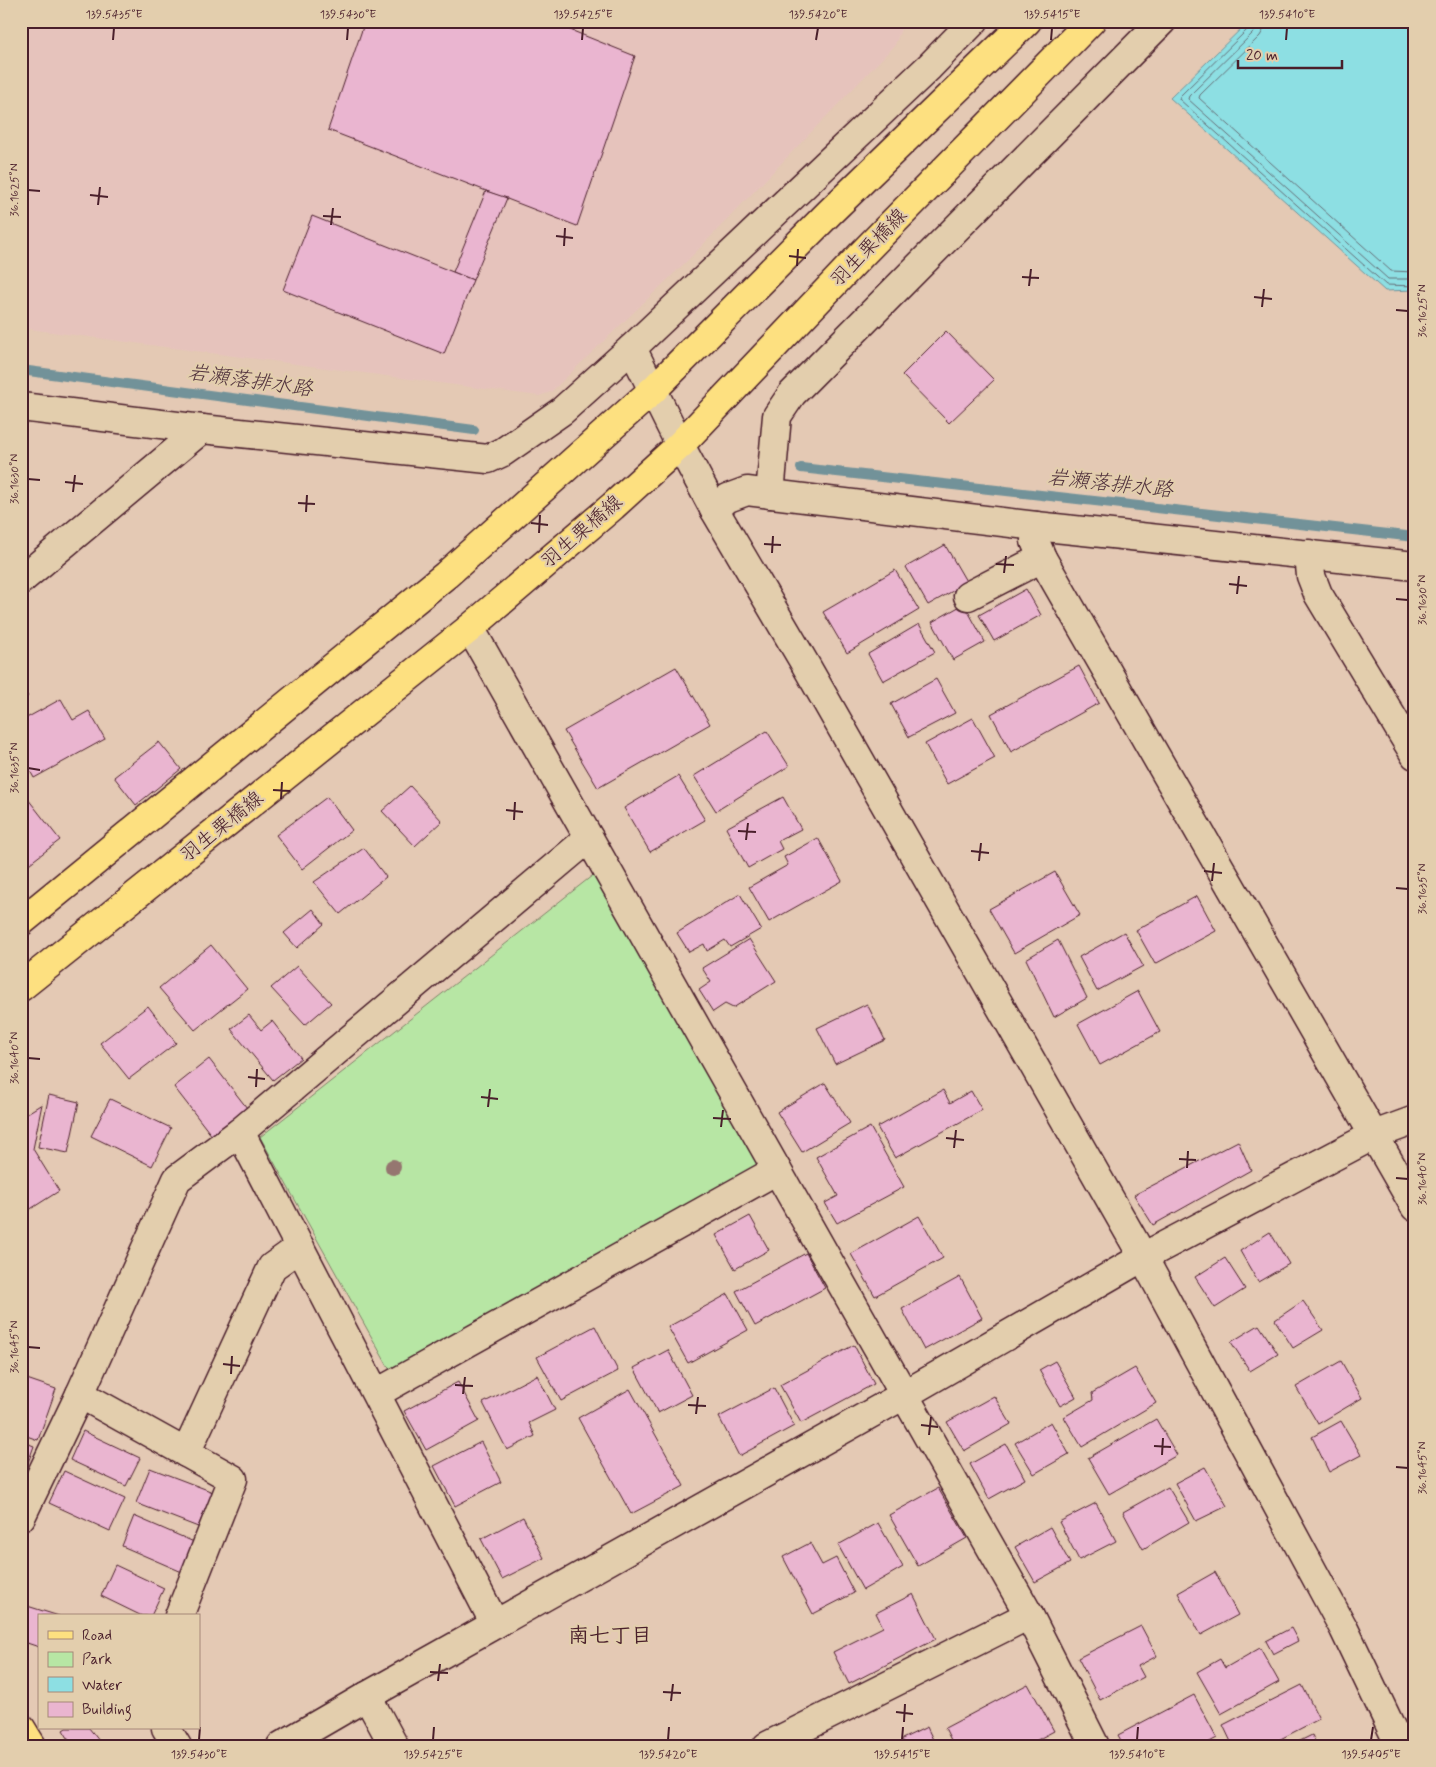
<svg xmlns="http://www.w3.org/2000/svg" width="1436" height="1767" font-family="Mynerve,'Klee One',sans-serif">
<rect width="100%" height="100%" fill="#e4c9b4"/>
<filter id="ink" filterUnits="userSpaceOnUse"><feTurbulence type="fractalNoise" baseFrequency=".02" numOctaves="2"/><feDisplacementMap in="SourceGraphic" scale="10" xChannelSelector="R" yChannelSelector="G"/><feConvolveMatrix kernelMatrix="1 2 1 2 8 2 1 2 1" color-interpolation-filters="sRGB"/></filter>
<g filter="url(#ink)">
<path fill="#e6c3bc" d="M21 21H904L895 45 690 258 551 392 539 396 21 328Z"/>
<path fill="#b7e6a4" stroke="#808268" d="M597 872 760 1164 391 1372 260 1137Z"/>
<path fill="#8ddfe3" stroke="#729299" d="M1249 21H1415V290L1385 291 1170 98Z"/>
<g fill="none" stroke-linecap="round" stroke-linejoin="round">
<g stroke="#656c75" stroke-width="1">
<path d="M1252 21 1250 27 1180 96 1179 99 1386 285 1415 286"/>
<path d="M1258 21 1255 31 1189 96 1188 99 1388 279H1415"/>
<path d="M1266 21 1264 29 1260 36 1200 95 1199 98 1391 271 1415 272"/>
</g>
<g stroke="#729299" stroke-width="10">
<path d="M21 370 474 430"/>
<path d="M801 468 1415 537"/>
</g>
</g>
<g fill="#eab5d0" stroke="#4a1f2b">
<path d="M365 21H548L635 56 577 226 328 130Z"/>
<path d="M553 21H577L574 31 553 23Z"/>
<path d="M486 191 507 198 473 280 453 272Z"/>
<path d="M312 216 473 280 444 354 283 290Z"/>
<path d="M946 331 994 380 949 423 902 375Z"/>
<path d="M945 545 967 583 928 605 906 567Z"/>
<path d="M895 570 919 610 847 653 823 612Z"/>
<path d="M1026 589 1041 615 994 641 979 615Z"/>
<path d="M964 604 985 642 953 660 932 622Z"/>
<path d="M919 624 935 652 883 681 868 654Z"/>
<path d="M1079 666 1099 703 1011 752 991 714Z"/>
<path d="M676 667 710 724 598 788 564 731Z"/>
<path d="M936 679 955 713 909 737 891 704Z"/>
<path d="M21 689 28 696 21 701Z"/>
<path d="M61 699 73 720 89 711 105 739 34 778 21 754V721Z"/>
<path d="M973 718 995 758 947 784 925 744Z"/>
<path d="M767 731 789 766 716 811 694 776Z"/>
<path d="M159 742 181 769 136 805 114 777Z"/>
<path d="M678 776 705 820 650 852 624 808Z"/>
<path d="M410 786 442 821 415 846 382 811Z"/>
<path d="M24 794 60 840 21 870V797Z"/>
<path d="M327 797 352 830 302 869 276 835Z"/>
<path d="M783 797 801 829 778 841 782 849 748 868 726 828Z"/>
<path d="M818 838 842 881 769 922 749 887 788 865 784 857Z"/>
<path d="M364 848 386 877 340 914 314 882Z"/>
<path d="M1055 872 1080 915 1014 953 989 909Z"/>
<path d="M740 894 761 929 730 947 725 940 707 951 704 944 689 952 677 933Z"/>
<path d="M1197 896 1216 931 1155 964 1136 930Z"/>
<path d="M313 909 324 924 297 948 284 933Z"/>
<path d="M1124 932 1143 966 1097 991 1079 957Z"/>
<path d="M749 939 776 981 733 1008 725 1004 713 1012 699 990 711 982 702 968Z"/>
<path d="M1058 940 1087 998 1054 1017 1026 959Z"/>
<path d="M211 945 247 989 195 1030 159 988Z"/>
<path d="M297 966 331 1003 305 1025 271 988Z"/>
<path d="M1138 991 1160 1032 1100 1065 1078 1024Z"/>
<path d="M867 1004 885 1040 835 1064 817 1028Z"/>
<path d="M148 1006 176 1043 129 1079 100 1043Z"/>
<path d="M249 1015 261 1030 272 1021 301 1058 273 1080 231 1029Z"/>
<path d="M209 1059 247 1108 212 1136 174 1087Z"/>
<path d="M825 1083 850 1123 802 1152 777 1112Z"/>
<path d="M943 1090 950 1103 971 1091 982 1110 895 1158 877 1127Z"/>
<path d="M49 1095 79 1102 68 1153 38 1147Z"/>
<path d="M110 1099 171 1128 152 1166 91 1136Z"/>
<path d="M42 1104 33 1149 59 1191 21 1215V1117Z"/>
<path d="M870 1127 904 1187 837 1223 825 1203 838 1196 816 1157Z"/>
<path d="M1238 1141 1251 1170 1153 1225 1134 1195Z"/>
<path d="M750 1216 769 1250 735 1269 716 1235Z"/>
<path d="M919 1216 943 1258 875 1296 851 1254Z"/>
<path d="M1270 1232 1289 1264 1258 1282 1240 1251Z"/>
<path d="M806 1253 825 1288 755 1326 736 1291Z"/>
<path d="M1225 1258 1245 1289 1215 1308 1195 1277Z"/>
<path d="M960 1277 982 1318 924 1350 902 1309Z"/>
<path d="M728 1294 748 1330 688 1363 668 1327Z"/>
<path d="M1303 1301 1323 1330 1293 1348 1275 1320Z"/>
<path d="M1259 1325 1278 1354 1250 1371 1231 1342Z"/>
<path d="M595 1326 618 1371 561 1401 537 1357Z"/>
<path d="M854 1345 874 1384 801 1423 780 1385Z"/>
<path d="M668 1350 692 1395 658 1413 634 1368Z"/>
<path d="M1055 1361 1076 1397 1060 1406 1039 1370Z"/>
<path d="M1341 1361 1362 1398 1318 1424 1296 1387Z"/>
<path d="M1135 1368 1156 1403 1082 1447 1064 1417 1093 1400 1092 1393Z"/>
<path d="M537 1375 555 1410 529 1423 535 1436 507 1450 483 1403Z"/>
<path d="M21 1377 56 1389 38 1440 21 1434Z"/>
<path d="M458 1382 479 1421 426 1450 404 1411Z"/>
<path d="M774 1388 794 1426 739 1456 719 1417Z"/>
<path d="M630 1389 684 1486 631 1514 578 1418Z"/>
<path d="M994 1396 1011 1424 964 1451 947 1422Z"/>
<path d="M1156 1419 1177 1455 1109 1494 1088 1458Z"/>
<path d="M1341 1421 1361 1455 1329 1472 1312 1437Z"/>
<path d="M1051 1422 1069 1454 1034 1474 1015 1443Z"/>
<path d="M83 1431 140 1458 126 1486 70 1460Z"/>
<path d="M21 1441 34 1446 21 1482Z"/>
<path d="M481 1442 501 1482 455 1506 434 1466Z"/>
<path d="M1006 1444 1025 1479 989 1499 970 1464Z"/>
<path d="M1205 1467 1227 1506 1196 1521 1175 1483Z"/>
<path d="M150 1468 213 1492 198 1527 136 1503Z"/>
<path d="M64 1471 125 1499 110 1531 49 1503Z"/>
<path d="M1168 1487 1189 1522 1143 1549 1123 1512Z"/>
<path d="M938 1488 967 1538 918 1566 889 1515Z"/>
<path d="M1096 1503 1116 1541 1079 1560 1059 1522Z"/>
<path d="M134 1516 194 1542 182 1572 122 1546Z"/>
<path d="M523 1517 544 1558 502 1579 481 1539Z"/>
<path d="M878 1523 903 1567 863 1590 838 1545Z"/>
<path d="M1050 1527 1070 1563 1035 1582 1015 1547Z"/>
<path d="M810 1543 822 1565 836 1558 854 1593 813 1614 783 1557Z"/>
<path d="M115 1565 164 1588 151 1616H142L101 1596Z"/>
<path d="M1215 1572 1238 1615 1201 1635 1178 1593Z"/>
<path d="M913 1594 936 1639 849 1684 833 1652 883 1627 876 1613Z"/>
<path d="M21 1604 59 1616H39V1647L21 1641Z"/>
<path d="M1141 1626 1157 1656 1138 1666 1144 1677 1100 1700 1078 1658Z"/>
<path d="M1291 1628 1298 1641 1273 1654 1266 1641Z"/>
<path d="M1260 1648 1279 1682 1221 1714 1197 1672 1220 1659 1225 1668Z"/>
<path d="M1028 1684 1054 1731 1026 1746H954L945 1728Z"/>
<path d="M1302 1685 1319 1719 1267 1746H1233L1223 1725Z"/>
<path d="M1194 1695 1217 1738 1202 1746H1124L1118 1735Z"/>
<path d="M927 1727 936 1746H905L902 1739Z"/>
<path d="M66 1728H89L103 1746H73L63 1730Z"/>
<path d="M1312 1735 1317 1746H1290Z"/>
</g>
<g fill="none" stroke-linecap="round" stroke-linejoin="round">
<defs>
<g id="minor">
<path d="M632 348 680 445 714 509 804 662 1143 1257 1344 1629 1400 1746"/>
<path d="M21 407 202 429 488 459 503 452 562 411 632 348 929 67 974 21"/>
<path d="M770 494 777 416 792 394 1162 21"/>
<path d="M714 509 728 498 747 491 1036 526 1415 566"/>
<path d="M1036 526 1035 541 1042 558 1415 1207"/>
<path d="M1309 554 1311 576 1318 594 1415 755"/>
<path d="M21 580 202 429"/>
<path d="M968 596 1042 558"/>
<path d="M470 628 589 838"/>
<path d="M240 1132 495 1624"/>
<path d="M377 1393 777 1170"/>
<path d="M186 1453 272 1267 300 1247"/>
<path d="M21 1517 80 1394"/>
<path d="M179 1616 233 1479 80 1394 177 1179 240 1132 589 838 1029 1615 1095 1746"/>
<path d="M367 1696 394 1746"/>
<path d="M166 1728 177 1746"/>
<path d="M281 1746 367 1696 904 1395 1143 1257 1374 1135 1415 1120"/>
<path d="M767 1746 1029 1615"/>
</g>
<g id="major">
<path d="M21 922 446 575 653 390 830 212 1027 21"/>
<path d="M21 987 470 628 613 506 680 445 861 255 1091 21"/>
<path d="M21 1728 32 1746"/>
</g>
</defs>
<use href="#minor" stroke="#4a1f2b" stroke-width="31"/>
<use href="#major" stroke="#4a1f2b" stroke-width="31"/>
<use href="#minor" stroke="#e3cead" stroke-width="28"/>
<use href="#major" stroke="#fde080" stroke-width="28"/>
</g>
<circle fill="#95766f" cx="393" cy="1167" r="8"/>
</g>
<path fill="none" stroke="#4a1f2b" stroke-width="2" d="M113 40 114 28M347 40 348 28M582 40 583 28M816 40 818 28M1051 40 1052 28M1286 40 1287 28M28 190 40 191M90 195 108 197M98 205 100 187M323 216 341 217M331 225 333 208M556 236 573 238M564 246 565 228M789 256 806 258M797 266 798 249M1022 277 1039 278M1029 286 1031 269M1254 297 1272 299M1262 307 1264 289M1396 310 1408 311M28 479 40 480M65 482 83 484M73 492 75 475M298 503 315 504M306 512 307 495M531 523 548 525M539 533 540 515M764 544 781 545M772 553 773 536M996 564 1014 565M1004 573 1006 556M1229 584 1247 586M1237 594 1239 576M1396 599 1408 600M28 768 40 770M273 790 290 791M281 799 282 782M506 810 523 812M514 820 515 802M738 831 756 832M746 840 748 823M971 851 989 853M979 861 981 843M1204 871 1222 873M1212 881 1214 863M1396 888 1408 889M28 1058 40 1059M248 1077 265 1079M256 1087 257 1069M481 1097 498 1099M488 1107 490 1089M713 1118 731 1119M721 1127 723 1110M946 1138 964 1140M954 1148 956 1130M1179 1159 1196 1160M1187 1168 1188 1151M1396 1178 1408 1179M28 1347 40 1348M223 1364 240 1366M231 1374 232 1356M455 1385 473 1386M463 1394 465 1377M688 1405 706 1406M696 1414 698 1397M921 1425 938 1427M929 1435 931 1417M1154 1446 1171 1447M1162 1455 1163 1438M1396 1467 1408 1468M430 1672 448 1673M438 1681 440 1664M663 1692 681 1693M671 1701 673 1684M896 1712 913 1714M904 1722 905 1704M199 1740 200 1727M433 1740 434 1727M668 1740 669 1727M902 1740 903 1727M1137 1740 1138 1727M1371 1740 1373 1727"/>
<g text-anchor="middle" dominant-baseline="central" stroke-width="4.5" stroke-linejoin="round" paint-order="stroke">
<g font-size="20" fill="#4a1f2b" stroke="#e3cead">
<text transform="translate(869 248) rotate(-46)">羽生栗橋線</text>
<text transform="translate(582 532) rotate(-41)">羽生栗橋線</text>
<text transform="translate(222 827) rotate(-39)">羽生栗橋線</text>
</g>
<g font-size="21" font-style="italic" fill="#51323d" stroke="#e3cead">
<text transform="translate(250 381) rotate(8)">岩瀬落排水路</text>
<text transform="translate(1110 484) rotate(6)">岩瀬落排水路</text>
</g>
<g font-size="21" font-weight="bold" fill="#4a1f2b" stroke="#e3cead">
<text x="610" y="1636">南七丁目</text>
</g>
</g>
<rect width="1436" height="1767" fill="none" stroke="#e3cead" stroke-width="55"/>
<rect x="38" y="1614" width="162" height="115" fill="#e3cead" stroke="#a68879"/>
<rect x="48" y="1631" width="25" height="8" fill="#fde080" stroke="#a68879"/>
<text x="82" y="1640" font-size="15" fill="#4a1f2b">Road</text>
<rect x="48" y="1652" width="25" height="15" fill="#b7e6a4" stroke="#a68879"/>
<text x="82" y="1664" font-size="15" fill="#4a1f2b">Park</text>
<rect x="48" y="1677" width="25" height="15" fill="#8ddfe3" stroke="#a68879"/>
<text x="82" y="1690" font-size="15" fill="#4a1f2b">Water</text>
<rect x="48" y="1702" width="25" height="15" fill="#eab5d0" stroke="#a68879"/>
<text x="82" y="1714" font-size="15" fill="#4a1f2b">Building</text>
<path d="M1238 60v8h104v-8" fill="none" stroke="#4a1f2b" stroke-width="2.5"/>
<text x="1246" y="60" font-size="15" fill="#4a1f2b" stroke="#e3cead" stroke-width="4" paint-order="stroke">20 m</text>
<rect x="28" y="28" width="1380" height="1712" fill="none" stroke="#4a1f2b" stroke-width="2"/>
<g font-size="12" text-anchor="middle" fill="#4a1f2b">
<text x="114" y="18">139.5435°E</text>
<text x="348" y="18">139.5430°E</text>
<text x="583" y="18">139.5425°E</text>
<text x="818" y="18">139.5420°E</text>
<text x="1052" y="18">139.5415°E</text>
<text x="1287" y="18">139.5410°E</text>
<text transform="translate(14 190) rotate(-90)" y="4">36.1625°N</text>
<text transform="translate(1422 311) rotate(-90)" y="4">36.1625°N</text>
<text transform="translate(14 479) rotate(-90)" y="4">36.1630°N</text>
<text transform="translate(1422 600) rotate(-90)" y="4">36.1630°N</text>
<text transform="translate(14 768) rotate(-90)" y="4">36.1635°N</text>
<text transform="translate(1422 889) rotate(-90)" y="4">36.1635°N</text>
<text transform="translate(14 1058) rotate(-90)" y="4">36.1640°N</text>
<text transform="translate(1422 1179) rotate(-90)" y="4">36.1640°N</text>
<text transform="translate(14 1347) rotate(-90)" y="4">36.1645°N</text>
<text transform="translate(1422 1468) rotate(-90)" y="4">36.1645°N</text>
<text x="199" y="1758">139.5430°E</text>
<text x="433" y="1758">139.5425°E</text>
<text x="668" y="1758">139.5420°E</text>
<text x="902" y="1758">139.5415°E</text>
<text x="1137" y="1758">139.5410°E</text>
<text x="1371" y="1758">139.5405°E</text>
</g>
</svg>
